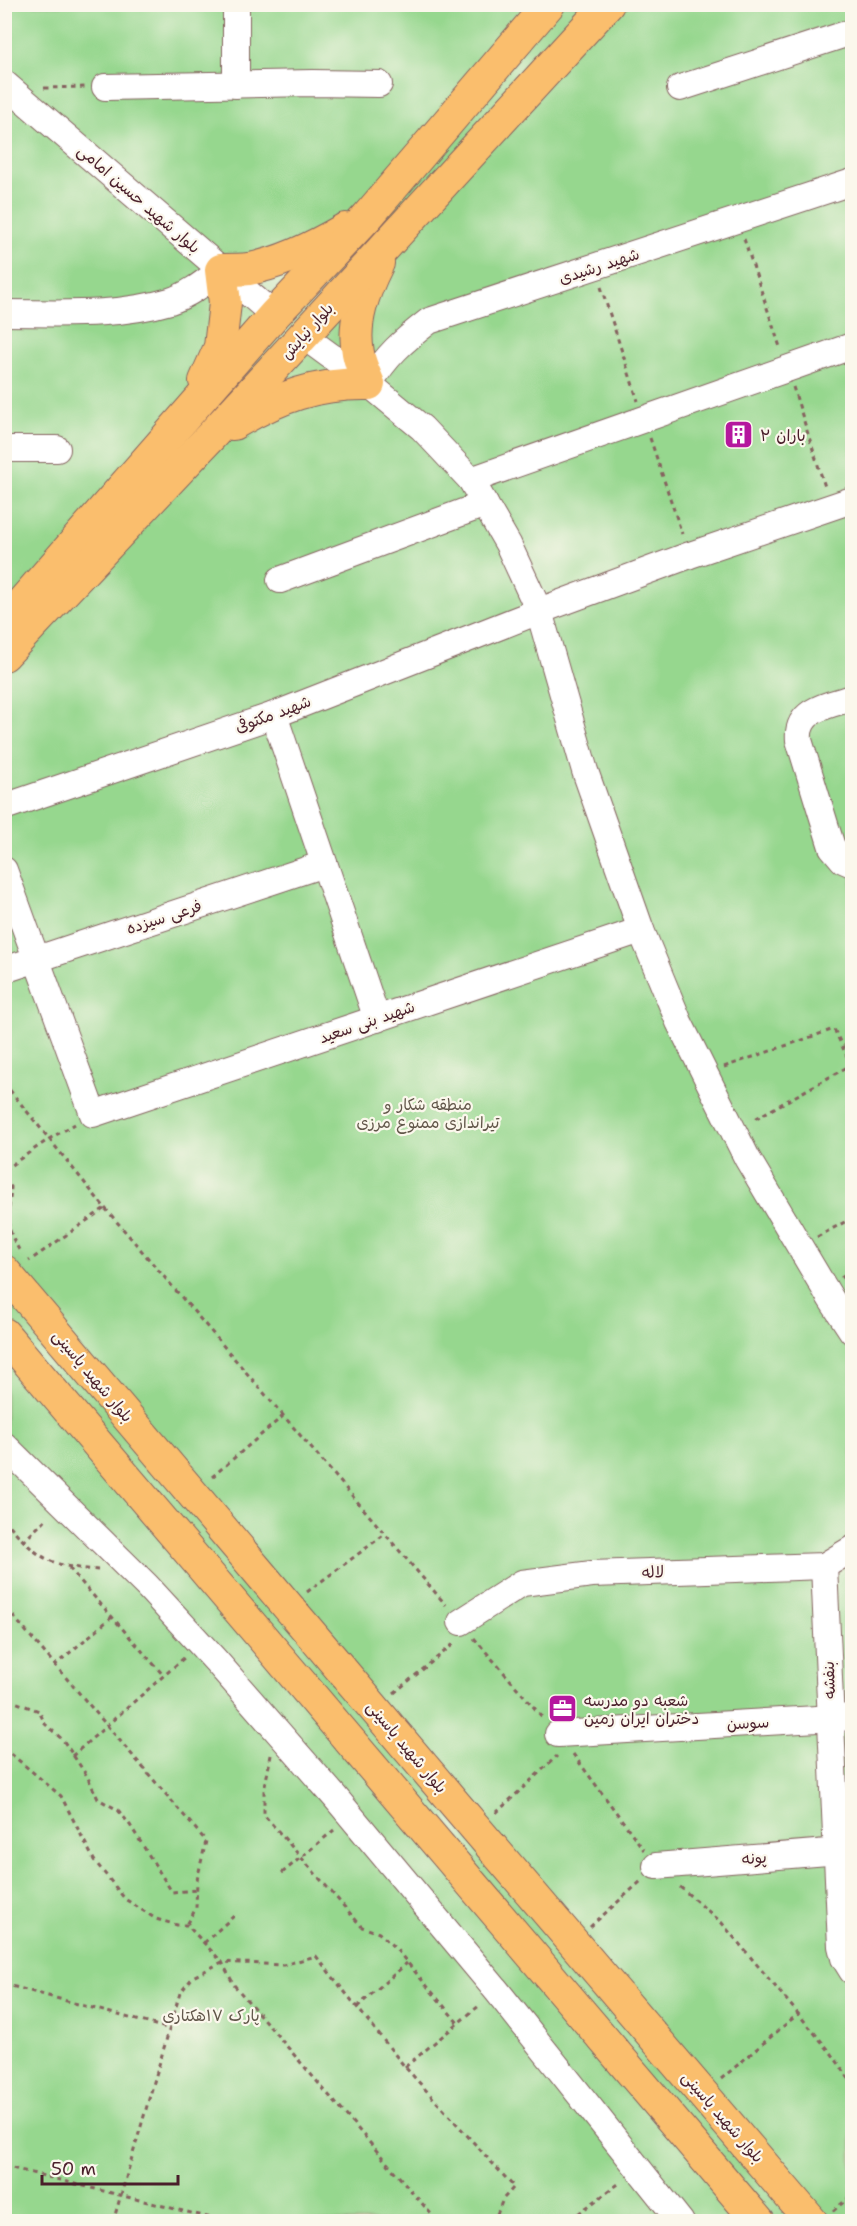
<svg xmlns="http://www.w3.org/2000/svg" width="857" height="2226" font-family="'Shantell Sans','Playpen Sans Arabic',sans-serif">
<rect width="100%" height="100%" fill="#fbf7ec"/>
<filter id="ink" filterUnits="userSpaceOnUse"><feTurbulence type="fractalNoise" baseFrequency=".0167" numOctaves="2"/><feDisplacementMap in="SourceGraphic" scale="12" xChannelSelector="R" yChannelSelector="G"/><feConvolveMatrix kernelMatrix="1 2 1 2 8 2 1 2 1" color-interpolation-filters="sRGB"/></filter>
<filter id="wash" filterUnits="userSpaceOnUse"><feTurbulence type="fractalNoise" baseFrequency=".008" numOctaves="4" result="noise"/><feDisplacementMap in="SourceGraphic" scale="24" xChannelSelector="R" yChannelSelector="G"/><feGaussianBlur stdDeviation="1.35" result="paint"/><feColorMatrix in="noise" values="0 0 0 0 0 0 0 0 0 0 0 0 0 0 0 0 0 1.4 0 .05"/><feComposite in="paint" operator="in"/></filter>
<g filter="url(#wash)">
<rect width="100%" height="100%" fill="#f2dec0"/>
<path fill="#96d78e" stroke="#707b5c" stroke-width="1.5" d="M5 5H852V2221L5 2222Z"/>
</g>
<g filter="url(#ink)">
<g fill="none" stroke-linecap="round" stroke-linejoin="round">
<defs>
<g id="minor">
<path d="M236 4V85"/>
<path d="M4 83 274 315"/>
<path d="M105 87 313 83 379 84"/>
<path d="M680 88 852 32"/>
<path d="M4 313C59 313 116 317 170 301 189 295 205 282 221 270"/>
<path d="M302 335 369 384 422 428 471 480 508 544 539 611 585 771 641 930 679 1022 747 1158 831 1299 852 1331"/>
<path d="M369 384C387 355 402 342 429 321L852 182"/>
<path d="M4 449H57"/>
<path d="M471 480 852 346"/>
<path d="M280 580 485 504"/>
<path d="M852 698C829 705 796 709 799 740L832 847 843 860 852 864"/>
<path d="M274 715 377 1019"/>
<path d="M4 807 274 715 539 611 690 555 852 500"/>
<path d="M4 870 93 1114 641 930"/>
<path d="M4 970 324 864"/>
<path d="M4 1445 147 1586 216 1661 335 1797 497 1991 681 2222"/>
<path d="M824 1566 841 1946 844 1958 852 1971"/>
<path d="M461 1622 522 1583 592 1574 824 1566 852 1549"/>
<path d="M558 1734 852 1717"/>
<path d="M656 1866 852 1850"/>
</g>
<g id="major">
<path d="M205 381 220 347 225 303 221 270C230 270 240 270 249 269 282 263 316 246 345 229"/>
<path d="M233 424C279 397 316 383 369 384 365 374 360 364 358 353 352 322 364 291 378 263"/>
<path d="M4 623 274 315 367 217 549 4"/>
<path d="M4 655 211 436 608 4"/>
<path d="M4 1271 455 1804 812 2222"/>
<path d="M4 1334 759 2222"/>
</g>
</defs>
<use href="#minor" stroke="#85625f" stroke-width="28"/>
<use href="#major" stroke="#85625f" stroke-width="34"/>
<g stroke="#85625f" stroke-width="3" stroke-dasharray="4.5 4.5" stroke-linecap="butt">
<path d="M44 88 86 87"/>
<path d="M744 239 781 350"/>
<path d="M601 287 638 401"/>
<path d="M793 387 825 487"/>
<path d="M650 438 682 534"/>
<path d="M844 1046 852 1043"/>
<path d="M724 1067 834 1029 851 1065 753 1120"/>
<path d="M4 1083 105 1208 29 1261"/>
<path d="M4 1170 49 1139 75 1124"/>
<path d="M4 1179 11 1187C9 1219 3 1224 21 1253"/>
<path d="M105 1208 446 1605"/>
<path d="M817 1237 852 1218"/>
<path d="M841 1278 852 1271"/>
<path d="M212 1477 283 1416"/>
<path d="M4 1518C35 1558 50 1567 100 1570"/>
<path d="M23 1542 47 1518"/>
<path d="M69 1568 164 1676"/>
<path d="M307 1592 385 1534"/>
<path d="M7 1609 206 1841 197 1880 196 1908 187 1925"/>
<path d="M474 1638 544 1719"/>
<path d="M54 1666 112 1617"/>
<path d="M4 1672 7 1692 12 1701 39 1711 45 1724 63 1740 87 1776 98 1799 118 1810 130 1825 172 1892 197 1890"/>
<path d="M394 1693 456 1642"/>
<path d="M4 1748 61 1796 94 1860 125 1899 156 1919 177 1925H187L222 1962 234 1985 438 2222"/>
<path d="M573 1754 644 1850"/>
<path d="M271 1755 264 1791V1815L362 1927 379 1933 396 1949 458 2023"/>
<path d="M72 1756 184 1658"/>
<path d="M496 1813 557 1756"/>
<path d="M282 1873 334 1830"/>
<path d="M680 1887 721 1922 832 2054 852 2083"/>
<path d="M590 1927 641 1881"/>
<path d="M204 1943 236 1914"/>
<path d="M4 1984 170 2029"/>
<path d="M357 2007 407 1963"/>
<path d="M405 2067 480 2005"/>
<path d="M721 2079 798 2014"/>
<path d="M4 2166 227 2222"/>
<path d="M833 2211 852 2195"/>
<path d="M571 2219 621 2182"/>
<path d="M113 2222 180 1993 193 1977 222 1962 283 1965 316 1956 405 2067 514 2187 503 2199 494 2222"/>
</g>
<use href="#minor" stroke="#fff" stroke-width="26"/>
<use href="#major" stroke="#fabe6d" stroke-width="32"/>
</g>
</g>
<defs>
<symbol id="building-square" viewBox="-11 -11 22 22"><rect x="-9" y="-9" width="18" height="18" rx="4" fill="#b5179e" stroke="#fbf7ec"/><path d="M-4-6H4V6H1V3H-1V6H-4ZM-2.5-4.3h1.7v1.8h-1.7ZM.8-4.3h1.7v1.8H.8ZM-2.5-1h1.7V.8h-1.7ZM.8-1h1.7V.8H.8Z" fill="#fff"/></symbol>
<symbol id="office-square" viewBox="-11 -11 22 22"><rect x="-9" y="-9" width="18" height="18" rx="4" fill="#b5179e" stroke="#fbf7ec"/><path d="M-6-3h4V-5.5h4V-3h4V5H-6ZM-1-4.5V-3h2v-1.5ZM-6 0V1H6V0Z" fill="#fff"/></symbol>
</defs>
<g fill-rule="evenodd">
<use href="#building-square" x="722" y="418" width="33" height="33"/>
<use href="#office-square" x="546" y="1692" width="33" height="33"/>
</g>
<g text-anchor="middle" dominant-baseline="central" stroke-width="4.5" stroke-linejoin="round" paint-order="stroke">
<g font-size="16" fill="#4a1f2b" stroke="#fbf7ec">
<text transform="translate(139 199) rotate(41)">بلوار شهید حسین امامی</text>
<text transform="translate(599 266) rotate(-18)">شهید رشیدی</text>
<text transform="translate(307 331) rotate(-48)">بلوار نیایش</text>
<text transform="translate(273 714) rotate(-20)">شهید مکتوفی</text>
<text transform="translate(164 917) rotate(-18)">فرعی سیزده</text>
<text transform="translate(367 1022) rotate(-19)">شهید بنی سعید</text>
<text transform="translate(93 1376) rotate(50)">بلوار شهید یاسینی</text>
<text transform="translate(653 1572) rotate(-2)">لاله</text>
<text transform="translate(829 1680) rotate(-92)">بنفشه</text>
<text transform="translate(748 1723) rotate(-3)">سوسن</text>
<text transform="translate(407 1747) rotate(50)">بلوار شهید یاسینی</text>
<text transform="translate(754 1858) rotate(-5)">پونه</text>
<text transform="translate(723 2117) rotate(49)">بلوار شهید یاسینی</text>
</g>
<g font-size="16" fill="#4a1f2b" stroke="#fbf7ec" text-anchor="start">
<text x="760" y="435">باران ۲</text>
<text x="584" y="1700">شعبه دو مدرسه<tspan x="584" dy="18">دختران ایران زمین</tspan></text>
</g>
<g font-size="16" fill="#615649" stroke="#fbf7ec">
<text x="428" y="1104">منطقه شکار و<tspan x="428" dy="18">تیراندازی ممنوع مرزی</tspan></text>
<text x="211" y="2015">پارک ۱۷هکتاری</text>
</g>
</g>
<rect width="857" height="2226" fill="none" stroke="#fbf7ec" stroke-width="24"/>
<path d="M42 2175v9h136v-9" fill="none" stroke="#4a1f2b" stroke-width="3"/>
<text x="51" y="2175" font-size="18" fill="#4a1f2b" stroke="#fbf7ec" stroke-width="4.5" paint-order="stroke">50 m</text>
</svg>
